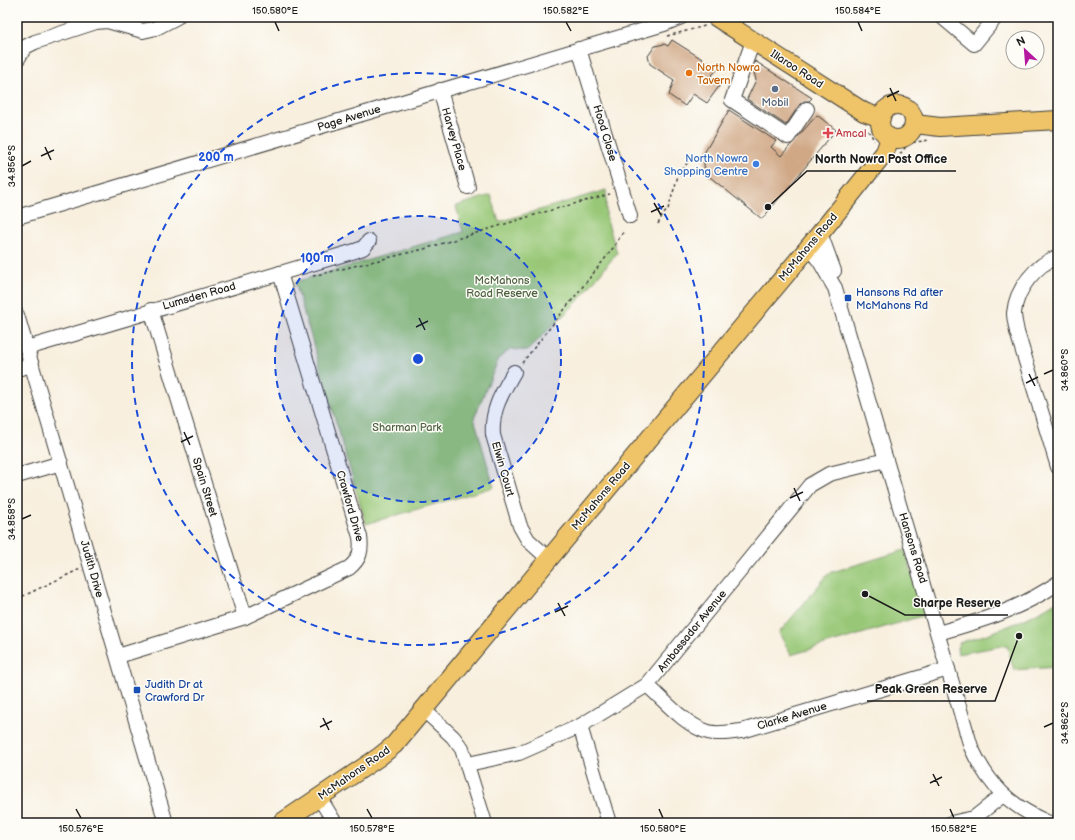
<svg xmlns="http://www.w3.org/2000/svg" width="1075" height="840" font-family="'Balsamiq Sans',sans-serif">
<rect width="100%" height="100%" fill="#fdfcf7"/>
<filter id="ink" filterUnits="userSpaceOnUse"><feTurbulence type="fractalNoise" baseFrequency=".025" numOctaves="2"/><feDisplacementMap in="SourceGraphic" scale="8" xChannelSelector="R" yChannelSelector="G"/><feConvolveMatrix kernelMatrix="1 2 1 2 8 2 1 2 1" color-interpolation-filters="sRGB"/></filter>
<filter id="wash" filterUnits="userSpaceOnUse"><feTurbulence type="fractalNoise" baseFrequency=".012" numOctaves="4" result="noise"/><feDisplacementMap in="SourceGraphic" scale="16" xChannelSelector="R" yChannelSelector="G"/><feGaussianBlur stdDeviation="0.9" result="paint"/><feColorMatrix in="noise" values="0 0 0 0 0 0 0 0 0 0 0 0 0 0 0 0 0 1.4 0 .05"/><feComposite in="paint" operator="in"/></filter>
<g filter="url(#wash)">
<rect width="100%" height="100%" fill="#f8efde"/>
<g fill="#98c877" stroke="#5a724a">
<path d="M606 190V217L617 253 576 303 527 351 511 349 499 358 474 418 494 487 366 524 295 282 463 232 456 206 491 195 499 222Z"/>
<path d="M905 550 925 615 791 655 779 633 829 573Z"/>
<path d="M1056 602 1058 604V667L1014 670 1007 645 958 654 957 648 959 643C995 632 1024 622 1056 602Z"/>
</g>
<g id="blocks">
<g fill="#d0a886">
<path d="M672 40 718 69 710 77 720 85 707 103 693 94 685 106 669 95 674 80 650 64 648 56 655 46 664 44 668 46Z"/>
<path d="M755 61 812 98 809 101H804L800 104 786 125 747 99 756 80 753 67Z"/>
<path d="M729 110 776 141 771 147 781 156 817 115 836 130 762 219 705 173 703 155Z"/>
</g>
</g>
</g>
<g filter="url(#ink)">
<use href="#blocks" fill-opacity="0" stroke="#3d3c39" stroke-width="1"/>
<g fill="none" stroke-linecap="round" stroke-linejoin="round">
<defs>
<g id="minor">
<path d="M942 17 974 44 996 17"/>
<path d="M753 41 732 100 788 137 807 109"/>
<path d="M579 49 630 216"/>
<path d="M17 60 25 47 35 42 96 22 107 21 143 31 156 28 177 17"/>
<path d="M440 90 468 187"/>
<path d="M17 217 664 24 681 17"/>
<path d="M818 236 823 241 834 271"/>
<path d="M807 248C822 259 825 273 835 288L971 747C988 785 1011 807 1049 823"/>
<path d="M1058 257C1036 264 1016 289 1014 313 1014 319 1016 326 1017 332L1058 467"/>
<path d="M151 310 245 617"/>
<path d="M17 315 166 823"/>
<path d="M27 348 355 251 363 248 369 241"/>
<path d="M17 369 32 365"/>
<path d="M514 372C502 393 491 410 493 435L520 526 528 540 549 559"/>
<path d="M17 476 61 463"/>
<path d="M938 633C984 620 1018 610 1058 583"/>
<path d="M118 656 245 617 349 568C360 559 362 551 360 537L280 273"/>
<path d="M647 685C665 701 685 725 708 732 718 735 731 732 742 731L948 669"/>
<path d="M424 710 453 737 462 749 485 823"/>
<path d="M580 726 609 823"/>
<path d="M468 764 519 753 580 726 647 685 810 485 829 474 886 460"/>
<path d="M319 797 335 823"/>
<path d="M951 823 974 818 1003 795"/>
</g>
<g id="major">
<path d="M716 17 864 112 881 118"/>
<circle cx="897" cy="122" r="17"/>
<path d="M915 124 940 127 1058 120"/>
<path d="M281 823 379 757 394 745 818 236 885 152 890 138"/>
</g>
</defs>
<use href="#minor" stroke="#3d3c39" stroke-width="16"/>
<use href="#major" stroke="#3d3c39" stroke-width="20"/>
<g stroke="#3d3c39" stroke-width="1.5" stroke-dasharray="3 3" stroke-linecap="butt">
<path d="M667 36 705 26"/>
<path d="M863 127 871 134 874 141"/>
<path d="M900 154 909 143 930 140"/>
<path d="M658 224 662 216 668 209 678 176 690 159 698 158"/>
<path d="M313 276 424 249 541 213 610 194"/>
<path d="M522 363 611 251 624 231"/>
<path d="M17 599 80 569"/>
<path d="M262 823 267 820"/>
</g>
<use href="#minor" stroke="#fff" stroke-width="14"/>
<use href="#major" stroke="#efc469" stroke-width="18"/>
</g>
</g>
<path fill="none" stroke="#1c1c1c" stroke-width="1.5" d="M275 22 279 31M566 22 571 31M858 22 862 31M890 88 896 101M887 97 899 91M45 147 51 160M41 156 54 150M22 166 31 161M654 203 661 215M651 212 664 206M419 318 425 330M416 327 428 321M1029 374 1035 386M1044 374 1053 370M1026 383 1038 377M184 432 190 445M181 442 193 436M794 488 800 501M790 498 803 492M22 519 31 515M558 603 565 616M555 612 568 606M323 718 329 730M320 727 332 721M1044 727 1053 723M933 774 939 786M930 783 942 777M76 809 81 818M367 809 372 818M659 809 663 818M950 809 954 818"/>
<circle cx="418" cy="359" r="143" fill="#1d4ed8" fill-opacity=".12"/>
<g fill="none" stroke="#1d4ed8" stroke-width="2" stroke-dasharray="7 5">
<circle cx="418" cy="359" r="143"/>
<circle cx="418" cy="359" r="286"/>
</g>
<circle fill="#e8710a" stroke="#fdfcf7" stroke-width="1.5" cx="689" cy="73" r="4"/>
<circle fill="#5c6f8a" stroke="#fdfcf7" stroke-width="1.5" cx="775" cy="89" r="4"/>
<path fill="#e0444e" stroke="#fdfcf7" stroke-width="1.5" d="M826 127h4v4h4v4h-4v4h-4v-4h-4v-4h4z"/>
<circle fill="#3f7fe0" stroke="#fdfcf7" stroke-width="1.5" cx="756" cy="164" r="4"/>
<g fill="#1a4fb4" stroke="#fdfcf7" stroke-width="1.5">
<rect x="844" y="294" width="8" height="8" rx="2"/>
<rect x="133" y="686" width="8" height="8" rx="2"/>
</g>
<g text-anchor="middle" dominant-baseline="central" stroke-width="3" stroke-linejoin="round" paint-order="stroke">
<g font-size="11" fill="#c56008" stroke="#fdfcf7" text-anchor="start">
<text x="697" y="67">North Nowra<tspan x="697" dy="13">Tavern</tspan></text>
</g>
<g font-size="11" fill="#1c1c1c" stroke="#fdfcf7">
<text transform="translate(797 69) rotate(33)">Illaroo Road</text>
<text transform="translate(349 118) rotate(-17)">Page Avenue</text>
<text transform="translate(605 133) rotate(73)">Hood Close</text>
<text transform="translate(454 139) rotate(74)">Harvey Place</text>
<text transform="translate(808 247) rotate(-50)">McMahons Road</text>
<text transform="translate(199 296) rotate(-16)">Lumsden Road</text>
<text transform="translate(503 469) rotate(74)">Elwin Court</text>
<text transform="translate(205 487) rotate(73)">Spain Street</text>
<text transform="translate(601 496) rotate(-50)">McMahons Road</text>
<text transform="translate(350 506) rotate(74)">Crawford Drive</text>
<text transform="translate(913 548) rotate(73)">Hansons Road</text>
<text transform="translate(92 569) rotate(74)">Judith Drive</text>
<text transform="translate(692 631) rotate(-51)">Ambassador Avenue</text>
<text transform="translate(792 716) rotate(-17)">Clarke Avenue</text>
<text transform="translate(354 773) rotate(-35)">McMahons Road</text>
</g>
<g font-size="11" fill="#4e5e75" stroke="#fdfcf7">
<text x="775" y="102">Mobil</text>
</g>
<g font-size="11" fill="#be3a42" stroke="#fdfcf7" text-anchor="start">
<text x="836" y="133">Amcal</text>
</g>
<g font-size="11" fill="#366cbe" stroke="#fdfcf7" text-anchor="end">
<text x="748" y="158">North Nowra<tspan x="748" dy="13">Shopping Centre</tspan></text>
</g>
<g font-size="11" fill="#4e6140" stroke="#fdfcf7">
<text x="502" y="280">McMahons<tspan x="502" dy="13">Road Reserve</tspan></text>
<text x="407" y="427">Sharman Park</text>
</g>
<g font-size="11" fill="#164399" stroke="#fdfcf7" text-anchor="start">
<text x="856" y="292">Hansons Rd after<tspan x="856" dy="13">McMahons Rd</tspan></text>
<text x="145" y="684">Judith Dr at<tspan x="145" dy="13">Crawford Dr</tspan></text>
</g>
</g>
<circle cx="418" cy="359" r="6" fill="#1d4ed8" stroke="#fdfcf7" stroke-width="2"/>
<g font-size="12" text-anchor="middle" font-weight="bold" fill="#1d4ed8" stroke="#fdfcf7" stroke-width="3" stroke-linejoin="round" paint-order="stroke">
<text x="216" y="161">200 m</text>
<text x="317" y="262">100 m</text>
</g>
<path fill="none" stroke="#1c1c1c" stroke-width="1.5" d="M768 207L807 171H956M865 594L905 615H1008M1019 636L995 701H867"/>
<g fill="#1c1c1c" stroke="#fdfcf7" stroke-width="1.5">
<circle cx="768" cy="207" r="4"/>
<circle cx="865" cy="594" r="4"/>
<circle cx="1019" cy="636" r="4"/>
</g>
<g font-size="12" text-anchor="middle" font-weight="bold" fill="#1c1c1c" stroke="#fdfcf7" stroke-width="3" stroke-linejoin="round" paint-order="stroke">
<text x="881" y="163">North Nowra Post Office</text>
<text x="957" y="607">Sharpe Reserve</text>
<text x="931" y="693">Peak Green Reserve</text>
</g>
<rect width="1075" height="840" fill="none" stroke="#fdfcf7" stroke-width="44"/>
<g transform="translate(1025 50) rotate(334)"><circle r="19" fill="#fdfcf7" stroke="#a3a29f"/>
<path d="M0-3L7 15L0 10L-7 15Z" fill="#b5179e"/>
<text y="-6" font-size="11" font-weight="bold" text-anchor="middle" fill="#1c1c1c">N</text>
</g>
<rect x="22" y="22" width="1031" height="796" fill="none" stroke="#1c1c1c" stroke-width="1.5"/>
<g font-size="10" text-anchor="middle" fill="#1c1c1c">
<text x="275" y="14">150.580°E</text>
<text x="566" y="14">150.582°E</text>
<text x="858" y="14">150.584°E</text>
<text transform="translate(11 166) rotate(-90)" y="4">34.856°S</text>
<text transform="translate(1064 370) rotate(-90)" y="4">34.860°S</text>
<text transform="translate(11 519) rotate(-90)" y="4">34.858°S</text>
<text transform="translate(1064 723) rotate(-90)" y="4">34.862°S</text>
<text x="81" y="832">150.576°E</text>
<text x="372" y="832">150.578°E</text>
<text x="663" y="832">150.580°E</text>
<text x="954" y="832">150.582°E</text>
</g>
</svg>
